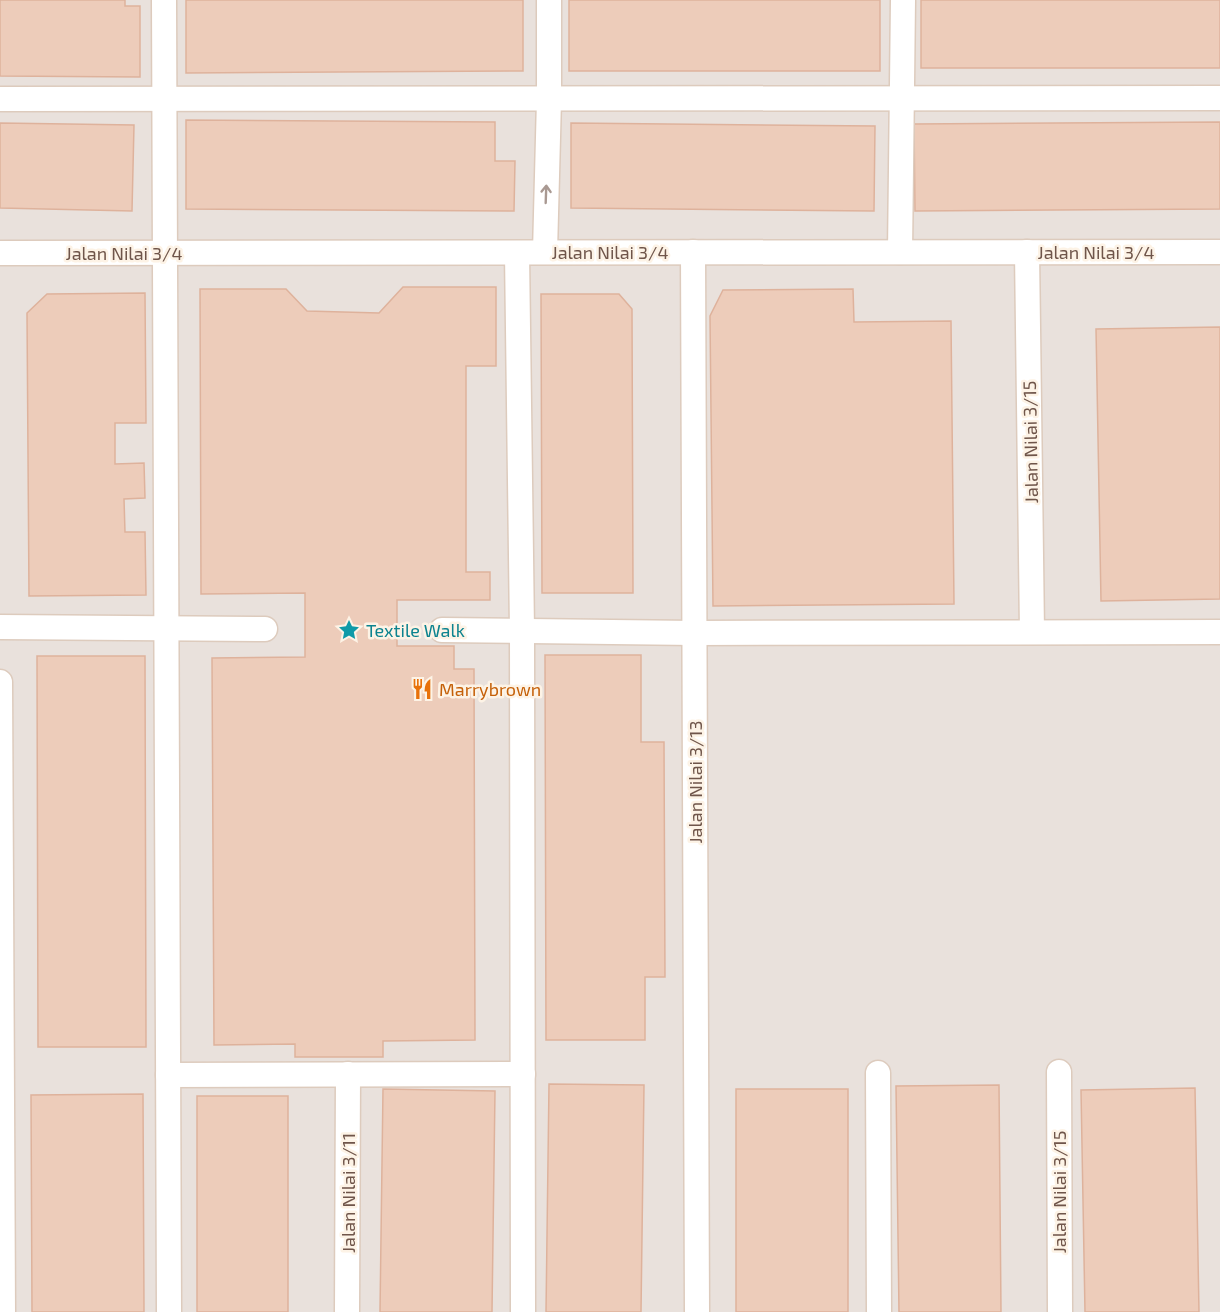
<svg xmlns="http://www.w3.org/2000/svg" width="1220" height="1312" font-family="'Exo 2',sans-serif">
<rect width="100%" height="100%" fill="#faefe0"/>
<rect fill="#e9e1dc" x="0" y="0" width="1220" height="1312"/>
<g fill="#edccba" stroke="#deb29c" stroke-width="1.5">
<path d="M0 0H125V6H140V77L0 76Z"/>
<path d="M186 0H523V71L186 73Z"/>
<rect x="569" y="0" width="311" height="71"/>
<rect x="921" y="0" width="299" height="68"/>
<path d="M186 120 495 122V161H515L514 211 186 209Z"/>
<path d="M1220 122V209L915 211 914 124Z"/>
<path d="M0 123 134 125 132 211 0 208Z"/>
<path d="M571 123 875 126 874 211 571 208Z"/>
<path d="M403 287H496V366H466V572H490V600H397V646H454V669H474L475 1040 383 1041V1057H295V1044L214 1045 212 658 305 657V593L201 594 200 289H286L307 311 379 313Z"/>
<path d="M853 289 854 322 951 321 954 604 713 606 710 316 723 290Z"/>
<path d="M145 293 146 423H115V464L144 463 145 498 124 499 125 532H145L146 595 29 596 27 313 47 294Z"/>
<path d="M541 294H619L632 309 633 593H542Z"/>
<path d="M1220 327V599L1101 601 1096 329Z"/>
<path d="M545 655H641V742H664L665 977H645V1040H546Z"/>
<path d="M37 656H145L146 1047H38Z"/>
<path d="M549 1084 644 1085 641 1312H546Z"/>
<path d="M999 1085 1001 1312H899L896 1086Z"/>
<path d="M1195 1088 1199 1312H1085L1081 1090Z"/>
<path d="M383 1089 495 1091 492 1312H380Z"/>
<rect x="736" y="1089" width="112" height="223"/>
<path d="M143 1094 144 1312H32L31 1095Z"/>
<rect x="197" y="1096" width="91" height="216"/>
</g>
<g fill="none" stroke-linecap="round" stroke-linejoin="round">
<defs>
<g id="minor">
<path d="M164 0 169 1312"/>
<path d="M0 99 1220 98"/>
<path d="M545 252 549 99V0"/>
<path d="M693 252 697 1312"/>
<path d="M900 252 903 0"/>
<path d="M1027 252 1032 632"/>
<path d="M0 253 1220 252"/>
<path d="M517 253 522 631 523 1312"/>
<path d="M0 627 265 629"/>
<path d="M442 630 695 633 1220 632"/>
<path d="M0 682 3 1312"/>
<path d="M1059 1072 1060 1312"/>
<path d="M878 1073 879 1312"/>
<path d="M168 1075 523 1074"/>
<path d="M347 1312 348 1074"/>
</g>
</defs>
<use href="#minor" stroke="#ddcbbd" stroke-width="27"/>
<use href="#minor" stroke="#fff" stroke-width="24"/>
</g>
<defs><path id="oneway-shaft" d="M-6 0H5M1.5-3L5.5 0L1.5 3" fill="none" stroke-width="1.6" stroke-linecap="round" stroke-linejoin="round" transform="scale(1.5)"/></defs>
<use stroke="#a99992" href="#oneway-shaft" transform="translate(546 194) rotate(-88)"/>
<defs>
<symbol id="sight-bare" viewBox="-9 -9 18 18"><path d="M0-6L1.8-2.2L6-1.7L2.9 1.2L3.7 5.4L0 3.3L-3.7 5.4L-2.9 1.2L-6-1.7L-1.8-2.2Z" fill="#0f9aa8" stroke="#fdf3e6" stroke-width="2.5" paint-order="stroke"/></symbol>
<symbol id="restaurant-bare" viewBox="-9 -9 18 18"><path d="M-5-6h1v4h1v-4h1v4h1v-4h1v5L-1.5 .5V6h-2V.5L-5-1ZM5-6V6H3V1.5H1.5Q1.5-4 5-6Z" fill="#e8710a" stroke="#fdf3e6" stroke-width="2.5" paint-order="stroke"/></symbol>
</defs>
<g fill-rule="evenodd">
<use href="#sight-bare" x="334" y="615" width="30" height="30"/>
<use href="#restaurant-bare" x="407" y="674" width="30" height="30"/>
</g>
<g text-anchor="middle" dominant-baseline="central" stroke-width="5" stroke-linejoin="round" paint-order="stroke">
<g font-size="18" fill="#6f554a" stroke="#fdf3e6">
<text x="610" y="252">Jalan Nilai 3/4</text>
<text x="1096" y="252">Jalan Nilai 3/4</text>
<text x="124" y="253">Jalan Nilai 3/4</text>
<text transform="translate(1030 442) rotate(-91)">Jalan Nilai 3/15</text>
<text transform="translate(695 782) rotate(-90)">Jalan Nilai 3/13</text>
<text transform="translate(1059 1192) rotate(-90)">Jalan Nilai 3/15</text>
<text transform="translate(348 1193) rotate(-90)">Jalan Nilai 3/11</text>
</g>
<g font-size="18" fill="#0d838f" stroke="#fdf3e6" text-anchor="start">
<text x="366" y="630">Textile Walk</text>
</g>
<g font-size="18" fill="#c56008" stroke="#fdf3e6" text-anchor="start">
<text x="439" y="689">Marrybrown</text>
</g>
</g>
</svg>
